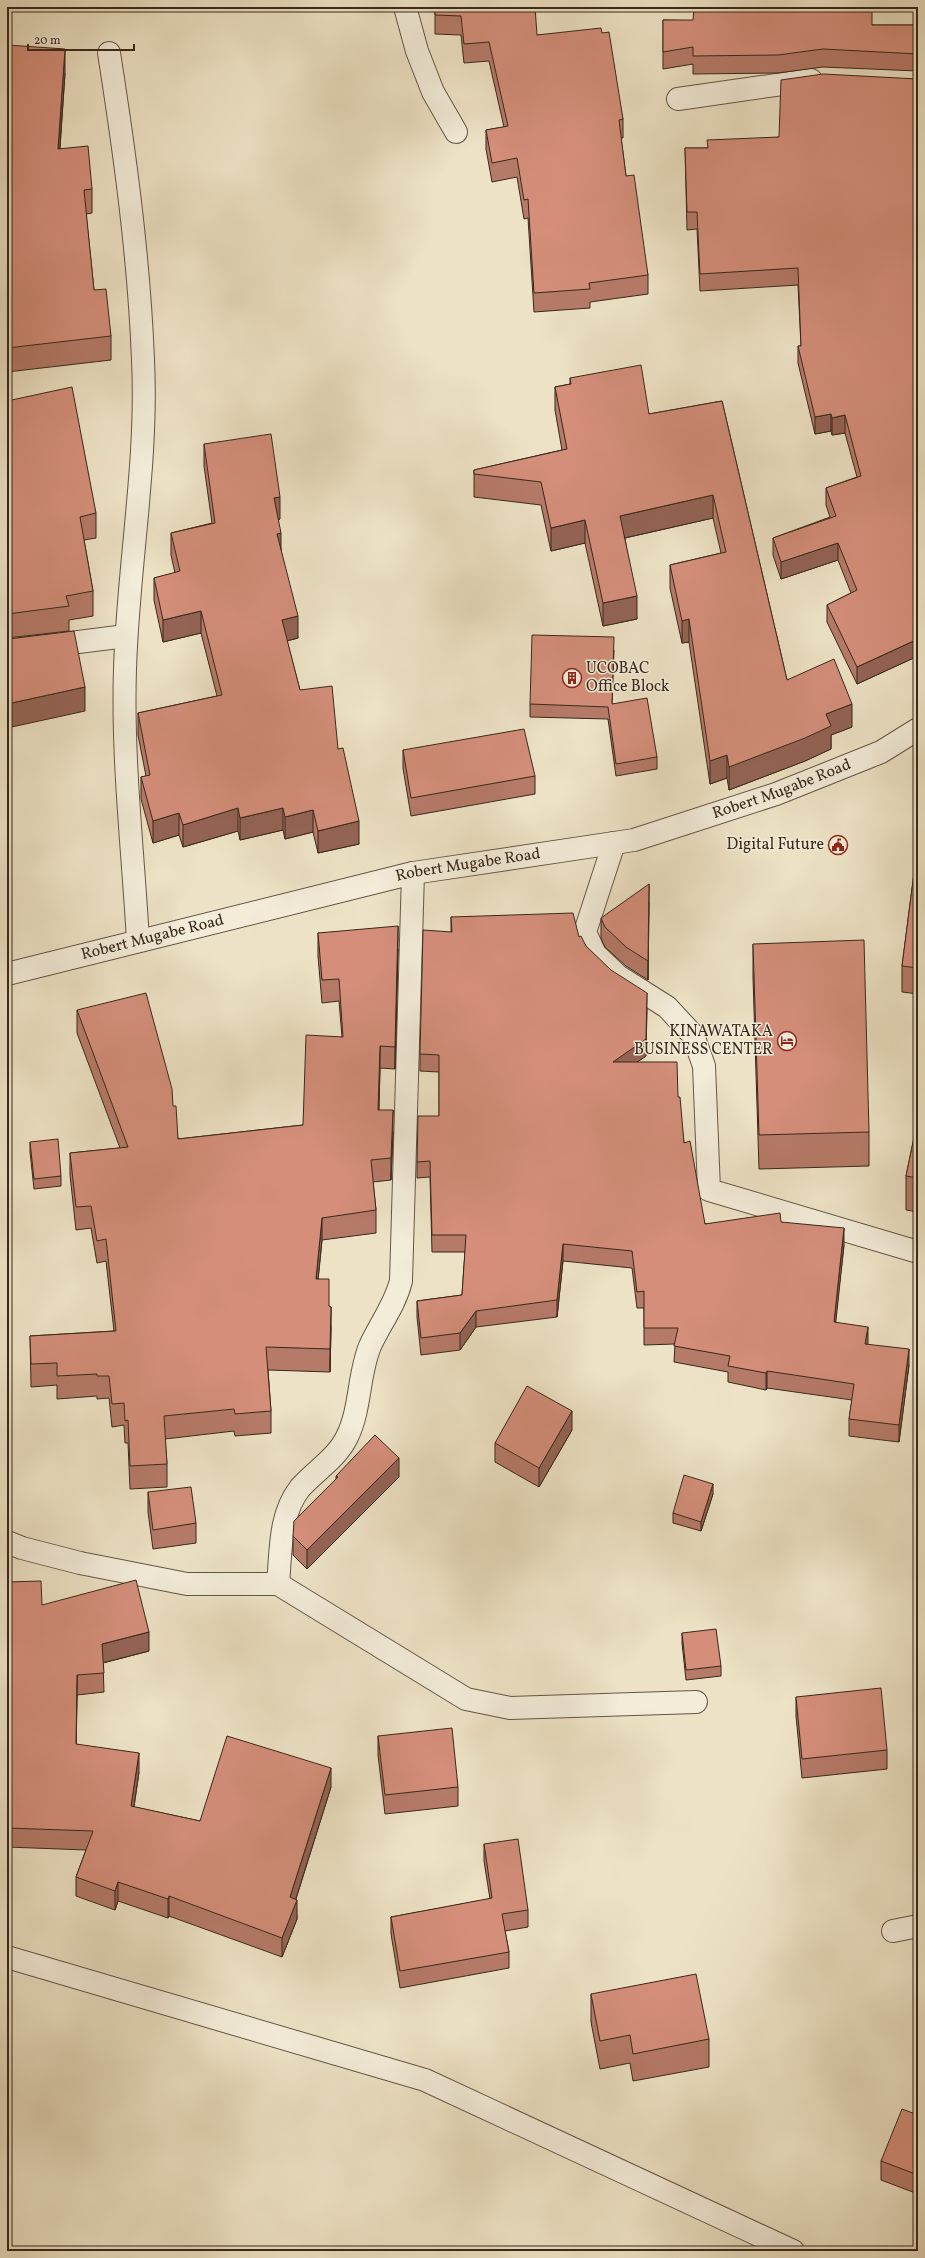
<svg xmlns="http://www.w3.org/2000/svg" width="925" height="2258" font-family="Vollkorn,serif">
<rect width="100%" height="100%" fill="#ede2c5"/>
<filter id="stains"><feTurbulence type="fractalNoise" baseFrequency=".005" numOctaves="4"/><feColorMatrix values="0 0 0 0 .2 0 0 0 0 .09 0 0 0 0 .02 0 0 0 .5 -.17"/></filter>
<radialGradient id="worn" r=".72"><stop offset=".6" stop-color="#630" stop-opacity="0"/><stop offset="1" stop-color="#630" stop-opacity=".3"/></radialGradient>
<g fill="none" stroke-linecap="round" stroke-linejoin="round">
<defs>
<g id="minor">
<path d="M405 7 417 51 433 92 456 132"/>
<path d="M109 53C125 155 139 257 143 360 148 463 128 566 125 669 122 759 133 851 138 941"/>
<path d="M678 99 811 80"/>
<path d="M7 651 126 636"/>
<path d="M614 843 585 932 595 954 618 976 667 1007 693 1035 704 1066 709 1190 918 1252"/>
<path d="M7 1542 22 1548 80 1563 187 1584H278L466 1699 510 1708 696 1702"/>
<path d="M278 1584C281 1551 279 1515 300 1488 315 1471 337 1458 347 1437 361 1409 358 1375 370 1346 380 1324 395 1305 401 1281L413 873"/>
<path d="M893 1931 918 1926"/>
<path d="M7 1957 425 2080 793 2251"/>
</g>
<g id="tertiary">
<path id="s1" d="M7 974 413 873 634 840 776 794 881 752 918 729"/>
</g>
</defs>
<use href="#minor" stroke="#645645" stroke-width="24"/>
<use href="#tertiary" stroke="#645645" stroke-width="24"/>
<use href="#minor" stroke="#f3ecd9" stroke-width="22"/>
<use href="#tertiary" stroke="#f3ecd9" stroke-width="22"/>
</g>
<g fill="#b67a69" stroke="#37281a">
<path d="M435 7 537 35 602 33 623 119V138H621L626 176 648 275V294L590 302V308L534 312 528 218 524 219 517 177 492 182 486 149V130L504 127 489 61 464 63 461 35 435 34Z"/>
<path d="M663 20 872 25H918V71L823 67 778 73 693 74V64L663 69Z"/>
<path d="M7 45 65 73 60 149 92 189V213L86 214 94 290 111 336V360L7 372Z"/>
<path d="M918 79 917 283H916L917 325H918V656L857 684 827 622V605L851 593 838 560 781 579 773 555V538L830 517 826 505V488L857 477 845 433 832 435 831 431 815 434 798 363V346H801L798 285 700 291 697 229 687 230 685 148H707L779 137Z"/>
<path d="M570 378 649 414 722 401 787 680 852 727 831 735V749L805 761 729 790 727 778 710 784 689 642 682 643 670 588V565L721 553 713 518 625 538 637 619 603 626 585 543 551 551 541 505 474 497V470L562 450 555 410V387L570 384Z"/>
<path d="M7 401 96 513V538L84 540 93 591V616L69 620V631L7 638Z"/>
<path d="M204 444 280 519 278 520 281 550 298 638 287 641 300 690 338 749 359 844 318 853 313 832 285 839 283 830 240 840 238 831 183 847 179 835 153 843 141 799V777L146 776 138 735V713L217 696 201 633 163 642 154 600V578L175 573 171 555V533L212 523 204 466Z"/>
<path d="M614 650 612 704 657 757V769L616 776 608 719 530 717V704Z"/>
<path d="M403 750 535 776V794L411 816 403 768Z"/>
<path d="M918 842V994L902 992V966Z"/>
<path d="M649 903 648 980 626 966 605 947 601 938V918Z"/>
<path d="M451 917 579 937 586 946 647 1009 646 1056 637 1062 678 1097 684 1143 705 1224 781 1222 844 1245 835 1323 867 1344 909 1365 899 1442 849 1436V1419L852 1400 767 1388 766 1390 728 1382V1372L674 1362 675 1344 644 1345V1308H637L632 1268 563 1261 557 1317 476 1327 460 1350 421 1355 417 1317V1301L462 1295 465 1252H432L430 1177 417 1178V1162L439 1116V1072L420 1071V1054L451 932Z"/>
<path d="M318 933 398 949 395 1069 380 1068 379 1110 393 1132 391 1180 373 1182 376 1210V1233L322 1240 318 1279 329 1306 331 1329 330 1372 268 1370 271 1411V1433L235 1436 234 1431 165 1439 167 1464V1487L130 1489 128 1443H125L124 1425 112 1427 109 1398 97 1399V1396L57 1399V1385L31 1387 30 1336 114 1331 106 1261 97 1263 91 1228 76 1230 70 1175V1153L120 1148 77 1033V1010L173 1106 178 1139 303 1125 342 1037 339 1001 322 1003 318 956Z"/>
<path d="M753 944 869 1132V1166L759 1169 753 978Z"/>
<path d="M918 1118V1212L906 1210V1176Z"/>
<path d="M30 1142 61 1176V1186L34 1189 30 1152Z"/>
<path d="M572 1430 539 1487 495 1462V1443Z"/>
<path d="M336 1476 399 1477 307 1569 293 1555V1536L336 1479Z"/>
<path d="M148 1492 196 1523V1543L153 1549 148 1512Z"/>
<path d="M713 1494 701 1531 673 1523V1513Z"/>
<path d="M7 1582 42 1605 149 1651 103 1663 104 1692 77 1695 76 1744 139 1772 134 1807 200 1821 331 1787 296 1899 297 1919 282 1957 169 1916 168 1918 118 1901 115 1910 76 1896V1877L86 1850 7 1847Z"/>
<path d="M682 1633 721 1666V1676L686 1680 682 1643Z"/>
<path d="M796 1697 887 1750V1769L802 1778 796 1716Z"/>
<path d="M378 1736 458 1787V1806L385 1814 378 1755Z"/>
<path d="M484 1844 528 1910V1927L505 1931 509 1952V1968L400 1988 391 1934V1917L490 1899 484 1861Z"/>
<path d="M914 1939H918V2011H916L914 1973Z"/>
<path d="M591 1994 709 2039V2067L633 2081 630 2063 600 2069 591 2022Z"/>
<path d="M918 2115V2194L881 2180V2161Z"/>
</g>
<g fill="#946355" stroke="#37281a">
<path d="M65 49V73L58 173V149Z"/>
<path d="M831 414V431L815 434V417Z"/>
<path d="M845 415V433L832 435V418Z"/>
<path d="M713 495V518L620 539V516Z"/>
<path d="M280 497V519L274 521V498Z"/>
<path d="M585 520V543L551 551V528Z"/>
<path d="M281 533V555L277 534Z"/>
<path d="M838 543V560L781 579V562Z"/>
<path d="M637 596V619L603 626V603Z"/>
<path d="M201 611V633L163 642V620Z"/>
<path d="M298 616V638L282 642V620Z"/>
<path d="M689 619V642L682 643V621Z"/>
<path d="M918 639V656L857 684V667Z"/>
<path d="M85 687V711L7 728V704Z"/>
<path d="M852 704V727L831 735V749L805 761 729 790V767L826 714Z"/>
<path d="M727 755V778L710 784V761Z"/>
<path d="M238 808V831L183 847V825Z"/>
<path d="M283 808V830L240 840V818Z"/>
<path d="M313 810V832L285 839V817Z"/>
<path d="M179 813V835L153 843V821Z"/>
<path d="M359 821V844L318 853V831Z"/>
<path d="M649 884V903L648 980V961Z"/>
<path d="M398 926V949L395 1069V1047Z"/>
<path d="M647 993 646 1056 613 1079V1062Z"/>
<path d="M380 1046V1068L378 1132V1110Z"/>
<path d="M393 1110V1132L391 1180V1158Z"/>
<path d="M322 1218V1240L316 1301V1279Z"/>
<path d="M844 1228V1245L834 1339V1322Z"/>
<path d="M563 1244V1261L557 1317V1300Z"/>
<path d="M331 1307V1329L330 1372V1349Z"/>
<path d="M476 1311V1327L460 1350V1333Z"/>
<path d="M868 1327V1343L865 1360V1344Z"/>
<path d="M909 1349V1365L899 1442V1425Z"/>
<path d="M767 1371V1388L766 1390V1373Z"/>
<path d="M572 1411V1430L539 1487V1468Z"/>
<path d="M399 1458V1477L307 1569V1550Z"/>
<path d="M713 1484V1494L701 1531V1522Z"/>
<path d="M149 1632V1651L102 1663V1644Z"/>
<path d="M77 1675V1695L76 1763V1744Z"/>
<path d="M139 1753V1772L131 1826V1806Z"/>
<path d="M331 1768V1787L290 1917V1897Z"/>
<path d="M118 1882V1901L115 1910V1891Z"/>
<path d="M169 1896V1916L168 1918V1899Z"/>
<path d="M297 1900V1919L282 1957V1938Z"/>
</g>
<g fill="#d48e7a" stroke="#37281a">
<path d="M435 7H535L537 35 601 28 602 33 609 32 623 119 619 120 626 176 634 175 648 275 589 283 590 289 534 293 528 199 524 200 517 158 492 163 486 130 508 126 489 42 464 44 461 16 435 15Z"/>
<path d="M694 7H872V25H918V54L823 49 778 55 693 56V47L663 52V20H693Z"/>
<path d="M7 45 65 49 58 149 88 146 92 189 84 190 94 290 106 289 111 336 7 348Z"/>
<path d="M823 74 918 79 917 266H915L917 325H918V639L857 667 827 605 857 590 838 543 781 562 773 538 836 516 826 488 861 476 845 415 832 418 831 414 815 417 798 346H801L798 268 700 274 697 212H687L685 148H708L707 140 779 137 781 80Z"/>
<path d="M641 365 649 414 722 401 787 680 834 659 852 704 826 714 831 726 805 738 729 767 727 755 710 761 689 619 682 621 670 565 726 552 713 495 620 516 637 596 603 603 585 520 551 528 541 482 474 474V470L567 449 555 387 571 384 570 378Z"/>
<path d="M72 387 96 513 80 517 93 591 66 596 69 606 7 614V401Z"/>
<path d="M271 434 280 497 274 498 281 533 277 534 298 616 282 620 300 690 332 686 338 749 343 748 359 821 318 831 313 810 285 817 283 808 240 818 238 808 183 825 179 813 153 821 141 777 150 775 138 713 222 695 201 611 163 620 154 578 180 571 171 533 215 523 204 444Z"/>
<path d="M74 631 85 687 7 704V639H8Z"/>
<path d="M532 635 614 637 612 704 647 698 657 757 616 764 608 707 530 704Z"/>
<path d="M524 729 535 776 411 798 403 750Z"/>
<path d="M918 842V968L902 966Z"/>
<path d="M649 884 648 961 626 947 605 927 601 918Z"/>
<path d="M573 913 579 937 581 936 586 946 611 970 647 993 646 1039 613 1062H677L678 1097H680L684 1143 690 1141 705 1224 780 1213 781 1222 844 1228 834 1322 868 1327 865 1344 909 1349 899 1425 849 1419 854 1384 767 1371 766 1373 728 1366 730 1356 674 1346 678 1328H644V1291L637 1292 632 1251 563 1244 557 1300 476 1311 460 1333 421 1338 417 1301 462 1295 466 1235H432L430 1161 417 1162 418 1116H439V1055L420 1054 423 930 452 932 451 917Z"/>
<path d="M398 926 395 1047 380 1046 378 1110H393L391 1158 371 1160 376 1210 322 1218 316 1279H329V1306L331 1307 330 1349 266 1347 271 1411 235 1414 234 1409 164 1416 167 1464 130 1466 128 1420 125 1421 124 1403 112 1404 109 1376H97V1374L57 1376V1363L31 1364 30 1336 116 1331 106 1239 97 1241 91 1206 76 1207 70 1153 128 1147 77 1010 146 993 172 1089 173 1106H176L178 1139 303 1125 306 1035 343 1037 339 979 322 980 318 933Z"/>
<path d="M864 940 869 1132 759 1135 753 944Z"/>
<path d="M918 1118V1178L906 1176Z"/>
<path d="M58 1139 61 1176 34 1179 30 1142Z"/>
<path d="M527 1386 572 1411 539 1468 495 1443Z"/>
<path d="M375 1435 399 1458 307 1550 293 1536 294 1521 338 1477 336 1476Z"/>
<path d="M684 1475 713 1484 701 1522 673 1513Z"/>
<path d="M191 1487 196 1523 153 1530 148 1492Z"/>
<path d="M136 1580 149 1632 102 1644 104 1673 77 1675 76 1744 139 1753 131 1806 200 1821 227 1736 331 1768 290 1897 297 1900 282 1938 169 1896 168 1899 118 1882 115 1891 76 1877 93 1831 7 1828V1582L41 1581 42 1605Z"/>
<path d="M716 1629 721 1666 686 1670 682 1633Z"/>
<path d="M881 1688 887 1750 802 1759 796 1697Z"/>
<path d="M452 1728 458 1787 385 1795 378 1736Z"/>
<path d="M518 1839 528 1910 502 1914 509 1952 400 1971 391 1917 492 1898 484 1844Z"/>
<path d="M914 1939H918V1977H916Z"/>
<path d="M696 1974 709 2039 633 2054 630 2035 600 2041 591 1994Z"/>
<path d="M902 2109 918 2115V2175L881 2161Z"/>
</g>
<defs>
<symbol id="building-ring" viewBox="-11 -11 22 22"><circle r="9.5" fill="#f3ecd9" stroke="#8f2418" stroke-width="1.5"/><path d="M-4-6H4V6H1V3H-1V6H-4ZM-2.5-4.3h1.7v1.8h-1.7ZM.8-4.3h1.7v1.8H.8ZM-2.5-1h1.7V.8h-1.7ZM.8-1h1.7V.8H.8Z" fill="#8f2418"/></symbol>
<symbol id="civic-ring" viewBox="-11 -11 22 22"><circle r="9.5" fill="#f3ecd9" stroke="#8f2418" stroke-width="1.5"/><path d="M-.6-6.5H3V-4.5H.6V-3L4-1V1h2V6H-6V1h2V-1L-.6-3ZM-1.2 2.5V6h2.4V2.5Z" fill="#8f2418"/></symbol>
<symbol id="hotel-ring" viewBox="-11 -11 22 22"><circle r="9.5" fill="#f3ecd9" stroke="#8f2418" stroke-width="1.5"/><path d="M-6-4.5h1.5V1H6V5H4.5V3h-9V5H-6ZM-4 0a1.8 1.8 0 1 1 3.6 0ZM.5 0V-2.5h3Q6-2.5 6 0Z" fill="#8f2418"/></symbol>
</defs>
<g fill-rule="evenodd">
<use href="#building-ring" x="561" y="667" width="22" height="22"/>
<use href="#civic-ring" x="827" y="834" width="22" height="22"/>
<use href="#hotel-ring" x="776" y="1030" width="22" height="22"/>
</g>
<g text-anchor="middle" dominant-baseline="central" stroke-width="3" stroke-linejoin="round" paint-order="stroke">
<g font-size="16" fill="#37281a" stroke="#f3ecd9" text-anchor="end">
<text x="586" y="669" text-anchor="start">UCOBAC<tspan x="586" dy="18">Office Block</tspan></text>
<text x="824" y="845">Digital Future</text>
<text x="773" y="1032">KINAWATAKA<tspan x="773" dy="18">BUSINESS CENTER</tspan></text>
</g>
<g font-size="16" fill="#37281a" stroke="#f3ecd9">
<text stroke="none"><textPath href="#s1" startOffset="798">Robert Mugabe Road</textPath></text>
<text stroke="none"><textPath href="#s1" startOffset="474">Robert Mugabe Road</textPath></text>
<text stroke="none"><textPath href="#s1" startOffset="150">Robert Mugabe Road</textPath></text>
</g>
</g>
<rect width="925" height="2258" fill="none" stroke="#ede2c5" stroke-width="24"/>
<rect x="8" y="8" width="909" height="2242" fill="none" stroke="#37281a" stroke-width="2"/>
<rect x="12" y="12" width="901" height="2234" fill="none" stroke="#37281a"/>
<path d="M28 44v6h106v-6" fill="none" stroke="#37281a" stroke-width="2"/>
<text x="34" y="44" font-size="12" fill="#37281a" stroke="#f3ecd9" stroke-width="3" paint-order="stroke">20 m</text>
<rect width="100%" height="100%" filter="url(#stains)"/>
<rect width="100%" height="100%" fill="url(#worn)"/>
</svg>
